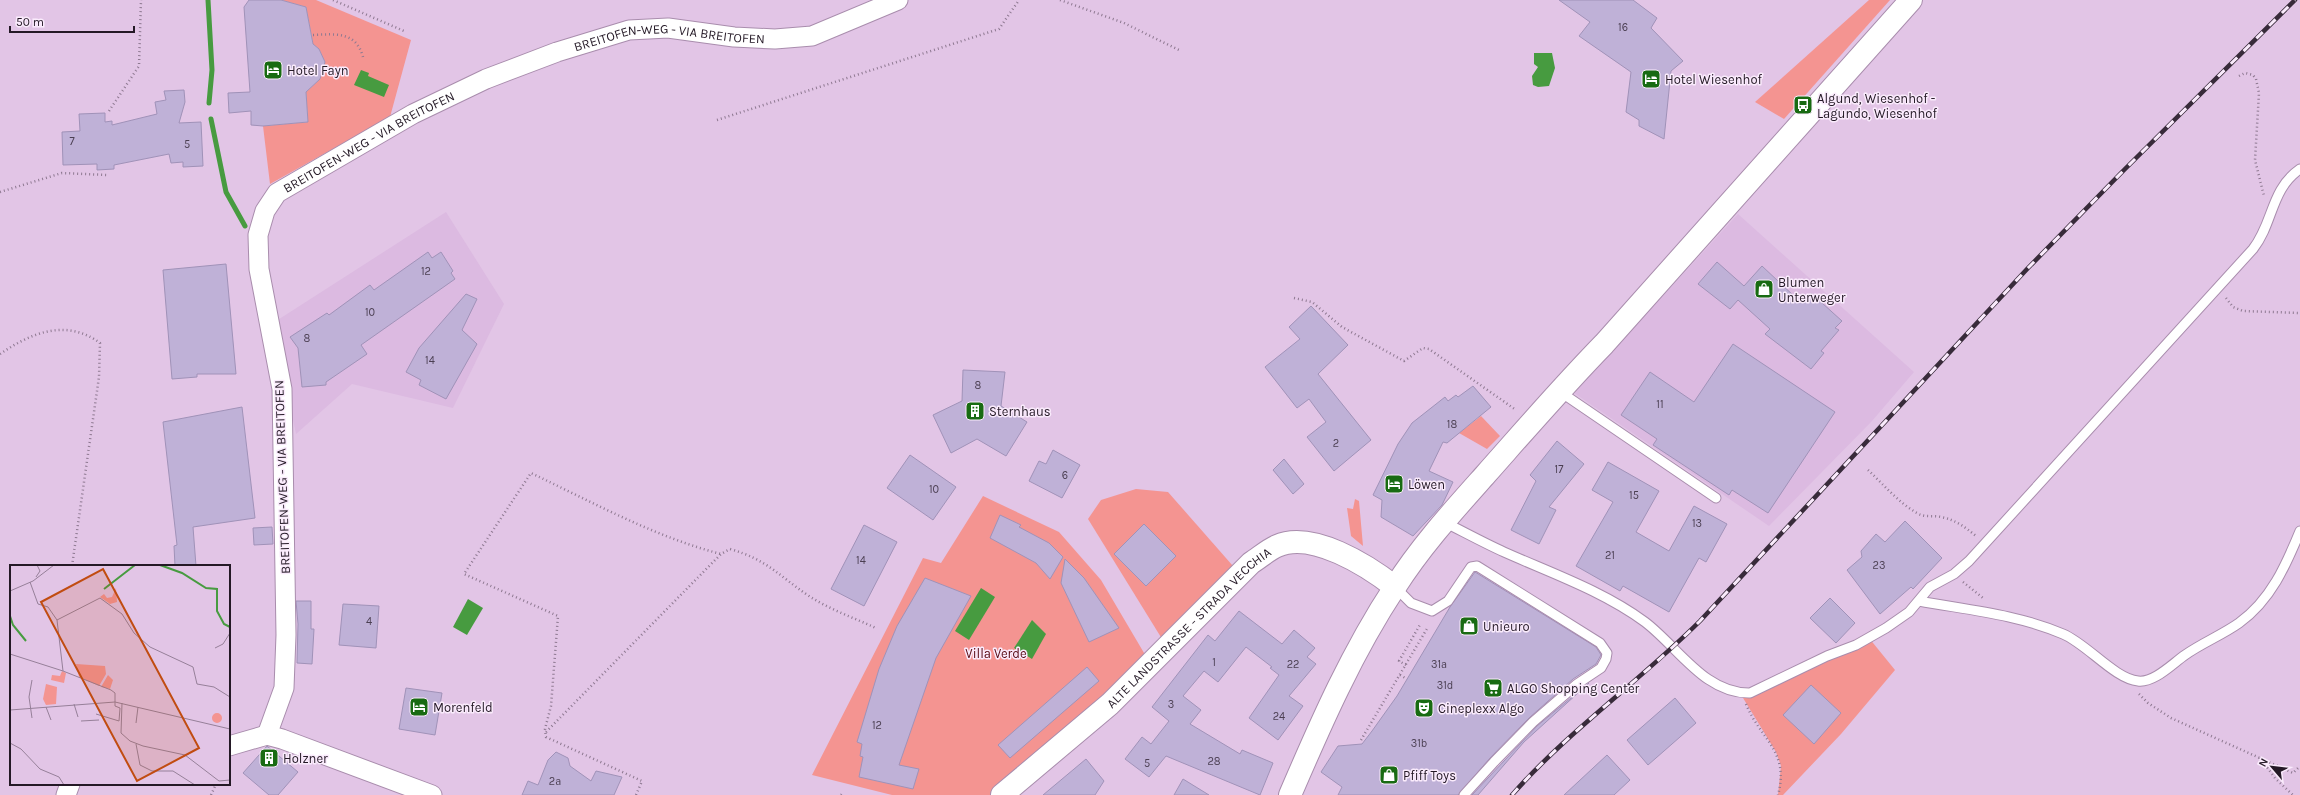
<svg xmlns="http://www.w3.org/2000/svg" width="2300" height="795" font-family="Karla,sans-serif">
<rect width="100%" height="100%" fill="#e2c5e6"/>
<g fill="#dcbae1">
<path d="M446 212 504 304 453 408 352 384 296 434 273 323Z"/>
<path d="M1738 214 1914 372 1872 421 1769 526 1574 393Z"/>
</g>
<g fill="#f49491">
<path d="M281 0H316L411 40 390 117 270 184 263 126 308 122 306 92 320 79 325 62 319 49 313 44 306 7Z"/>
<path d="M1869 0H1890L1784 119 1755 102Z"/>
<path d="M1481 416 1500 436 1487 449 1459 433Z"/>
<path d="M1136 489 1168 492 1240 574 1167 647 1088 519 1101 500Z"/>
<path d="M983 496 1059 532 1101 580 1147 658 992 795H892L812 775 923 558 941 563Z"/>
<path d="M1355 499 1359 501 1363 546 1351 536 1347 508 1353 509Z"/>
<path d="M1869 638 1895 670 1841 734 1783 795H1778L1781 766 1776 752 1740 693Z"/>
</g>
<g fill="#479b40">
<path d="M1534 53H1552L1555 68 1549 86 1538 87 1533 85 1532 76 1538 67 1534 64Z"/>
<path d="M361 70 369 73 368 76 389 85 384 97 354 85Z"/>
<path d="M981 588 995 597 969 640 955 631Z"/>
<path d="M468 599 483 608 467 635 453 627Z"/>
<path d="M1032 620 1046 634 1032 659 1014 648Z"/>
</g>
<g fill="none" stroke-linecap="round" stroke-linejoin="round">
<g stroke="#479b40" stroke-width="5">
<path d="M208 0 212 70 209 103"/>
<path d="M211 119 226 192 245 226"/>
</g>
</g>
<g fill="#bfb1d7" stroke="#a092b8">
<path d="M249 0H281L306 7 313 44 319 49 325 62 320 79 306 92 308 122 263 126 251 125V111L229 113 228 93 250 92 244 7Z"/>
<path d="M1559 0H1633L1657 18 1651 28 1683 61 1671 71 1664 139 1639 126V120L1626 112 1631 72 1579 36 1590 22Z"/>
<path d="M184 90 185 102 179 123 201 122 203 166 183 167V162L171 163 169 154 114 165V169L97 170V164L63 165 62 132 80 131 79 114 105 113V122L112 121V125L157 114 155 102 166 100 164 91Z"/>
<path d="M428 252 432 258 441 252 453 271 451 273 455 279 361 345 367 354 326 382V385L302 387 298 348 290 337 327 313 329 315 370 285 374 290Z"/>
<path d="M1717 262 1744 286 1762 266 1795 297 1797 295 1804 301 1811 293 1842 321 1835 328 1839 330 1821 351 1824 353 1811 369 1765 334 1770 329 1738 300 1730 309 1698 284Z"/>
<path d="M226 264 236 374H197V377L172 379 163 270Z"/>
<path d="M466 294 477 299 462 330 477 344 446 399 419 385 421 380 406 372 419 348Z"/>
<path d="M1311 306 1348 345 1318 374 1371 440 1334 471 1307 437 1326 422 1309 399 1297 408 1265 367 1300 339 1289 327Z"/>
<path d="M1733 344 1835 412 1768 513 1732 490 1729 495 1653 445 1657 439 1621 415 1650 372 1694 402Z"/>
<path d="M963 370 1005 372 1001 406 1027 422 1006 456 977 439 951 453 933 415 962 401Z"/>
<path d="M1473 386 1491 407 1447 443 1443 442 1429 471 1453 482 1442 505 1413 536 1381 517 1382 500 1373 495 1398 444 1412 423 1445 397 1448 401 1456 395 1458 397Z"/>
<path d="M242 407 255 518 193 527 196 566H175L174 546 177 545 163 422Z"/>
<path d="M1557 441 1584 464 1549 507 1556 510 1539 544 1511 530 1536 481 1530 475Z"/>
<path d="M1053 450 1080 465 1062 498 1029 481 1039 461 1046 464Z"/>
<path d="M910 455 956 487 933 520 887 488Z"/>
<path d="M1284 459 1304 484 1293 494 1273 470Z"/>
<path d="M1608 462 1659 491 1636 532 1669 551 1694 506 1727 524 1706 562 1699 558 1669 612 1623 586 1620 591 1576 566 1613 502 1592 490Z"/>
<path d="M1000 515 1021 525 1019 527 1049 543 1063 557 1050 579 1036 563 990 538Z"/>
<path d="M1905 521 1942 558 1913 589 1911 587 1880 614 1847 570 1862 557 1861 551 1876 534 1885 542Z"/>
<path d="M1144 524 1176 556 1146 586 1114 554Z"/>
<path d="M864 525 897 542 864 606 831 589Z"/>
<path d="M272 527 273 544 254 545 253 528Z"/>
<path d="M1065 559 1084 578 1119 628 1089 642 1061 583Z"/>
<path d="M1475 572 1596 647 1601 655 1596 664 1573 679 1529 718 1490 758 1458 795H1338L1342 787 1321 772 1338 746 1362 744 1372 731 1397 696 1450 607Z"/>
<path d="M925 578 971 596 936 658 899 765 919 769 913 789 859 777 863 757 860 756 862 744 857 742 879 669 897 626Z"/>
<path d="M1830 598 1855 623 1836 643 1810 618Z"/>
<path d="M296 601H311V629H314L312 664 297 663 298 624Z"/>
<path d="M343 604 379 606 376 648 339 645Z"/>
<path d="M1239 611 1282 644 1294 630 1315 648 1307 657 1316 664 1289 696 1303 706 1278 740 1249 718 1279 675 1270 668 1272 667 1246 647 1218 682 1204 671 1183 696 1201 710 1190 724 1240 754 1242 750 1273 763 1260 795 1166 756 1149 777 1125 759 1142 737 1151 744 1169 721 1152 707 1208 635 1215 641Z"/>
<path d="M1087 667 1099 681 1010 758 998 745Z"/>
<path d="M1589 683 1524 742 1478 795H1472L1537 726Z"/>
<path d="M1811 685 1841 713 1814 744 1783 715Z"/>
<path d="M406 688 442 693 435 735 399 729Z"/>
<path d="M1675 698 1696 723 1648 765 1627 740Z"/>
<path d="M267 746 298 772 278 795H269L243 773Z"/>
<path d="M556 752 568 758 570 766 591 781 596 771 622 777 614 795H522L528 781 538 785 548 760Z"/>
<path d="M1607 755 1630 780 1614 795H1564Z"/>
<path d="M1086 759 1104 781 1095 795H1043Z"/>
<path d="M1183 779 1209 795H1174Z"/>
</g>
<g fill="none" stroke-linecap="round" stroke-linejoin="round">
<defs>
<g id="lane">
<path d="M1559 391 1716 498"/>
<path d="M1444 522C1464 532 1484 543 1504 552 1551 573 1603 591 1645 622 1678 647 1705 694 1750 693L1827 656 1856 645 1886 628 1909 612 1930 587 1954 574 1969 561 2253 249C2274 222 2270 190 2300 169"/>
<path d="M1395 587 1411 603 1432 611 1448 601 1471 567 1477 566 1600 643 1607 653 1606 659 1601 668 1577 684 1533 722 1494 762 1464 795"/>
<path d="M1919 601C1968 610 2016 614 2063 634 2087 644 2115 679 2138 681 2154 683 2172 664 2185 655 2202 643 2222 635 2239 623 2271 600 2286 565 2300 531"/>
</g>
<g id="street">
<path id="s1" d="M267 735 284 688 286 635 282 389 259 269 258 235 265 211 277 193 413 114 486 79 557 52 629 30 668 28 734 37 775 39 812 36 898 0"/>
<path d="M229 746 267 735 282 739 432 795"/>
<path d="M66 795 70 784"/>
</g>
<g id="secondary">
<path id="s2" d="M1002 795 1110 704 1251 563C1259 558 1268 550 1277 546 1312 530 1368 566 1395 587"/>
<path d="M1290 795C1321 723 1352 652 1395 587 1421 546 1454 510 1486 474 1525 430 1563 386 1604 344L1911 0"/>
</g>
</defs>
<use href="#lane" stroke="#a98dad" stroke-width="11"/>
<use href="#street" stroke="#a98dad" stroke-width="21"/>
<use href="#secondary" stroke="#a98dad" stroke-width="24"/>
<g stroke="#8e7991" stroke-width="2.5" stroke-dasharray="1 3" stroke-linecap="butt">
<path d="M333 0 404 31"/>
<path d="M1060 0 1124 23 1179 50"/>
<path d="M313 35C335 34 356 31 363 57"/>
<path d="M2239 76 2245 73 2253 75 2256 79 2259 93 2255 160 2264 196"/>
<path d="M109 111 139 66 141 0"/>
<path d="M717 120 999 29 1019 0"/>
<path d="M0 192 62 173 107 175"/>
<path d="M1294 298 1312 302 1342 327 1404 361 1423 348 1429 349 1516 410"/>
<path d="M2226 298 2233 307 2243 311 2300 313"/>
<path d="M0 354C31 333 66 318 100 343L99 377 72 566"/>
<path d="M1868 470C1884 485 1899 503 1917 513 1925 518 1933 515 1941 517 1956 520 1965 527 1976 536"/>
<path d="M1963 582 1983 598"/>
<path d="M1406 665 1399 661 1421 623"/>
<path d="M1400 675 1407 679"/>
<path d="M2139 694 2148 703 2171 718 2293 773 2300 766"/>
<path d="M1746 704C1760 739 1790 751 1778 795"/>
<path d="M546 732 721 554 730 549C768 560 779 576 809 596 829 609 854 618 876 628"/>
<path d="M1361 740 1428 627"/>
<path d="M2260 758 2275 778 2293 795"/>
<path d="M211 795 216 784"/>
<path d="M636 795 642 781 546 737 545 729 551 706 558 616 464 574 531 473C592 502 655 537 721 554"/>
<path d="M841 795 843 793"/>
</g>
<use href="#lane" stroke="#fff" stroke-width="9"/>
<use href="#street" stroke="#fff" stroke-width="19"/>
<use href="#secondary" stroke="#fff" stroke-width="22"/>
<defs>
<path id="rail" d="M1512 795C1567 732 1640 681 1700 621L2028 268 2124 170 2295 0"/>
</defs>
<use href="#rail" stroke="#382b3a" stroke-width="4.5"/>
<use href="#rail" stroke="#faebfc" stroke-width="3" stroke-dasharray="9" stroke-linecap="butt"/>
</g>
<defs>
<symbol id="hotel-square" viewBox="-11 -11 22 22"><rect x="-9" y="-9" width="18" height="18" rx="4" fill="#186b12" stroke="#faebfc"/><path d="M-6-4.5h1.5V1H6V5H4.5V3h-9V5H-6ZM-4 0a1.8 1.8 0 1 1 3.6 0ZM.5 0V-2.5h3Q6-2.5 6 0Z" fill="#fff"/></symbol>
<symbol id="bus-square" viewBox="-11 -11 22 22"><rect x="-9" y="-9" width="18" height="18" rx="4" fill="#186b12" stroke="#faebfc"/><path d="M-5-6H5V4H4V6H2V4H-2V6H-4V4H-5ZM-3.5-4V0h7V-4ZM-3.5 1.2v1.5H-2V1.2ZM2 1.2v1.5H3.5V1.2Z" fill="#fff"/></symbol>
<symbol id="shop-square" viewBox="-11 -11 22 22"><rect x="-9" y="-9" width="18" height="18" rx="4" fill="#186b12" stroke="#faebfc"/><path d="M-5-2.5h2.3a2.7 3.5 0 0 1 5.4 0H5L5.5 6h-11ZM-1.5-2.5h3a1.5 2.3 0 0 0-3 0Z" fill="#fff"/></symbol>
<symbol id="building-square" viewBox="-11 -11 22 22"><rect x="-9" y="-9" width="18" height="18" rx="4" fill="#186b12" stroke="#faebfc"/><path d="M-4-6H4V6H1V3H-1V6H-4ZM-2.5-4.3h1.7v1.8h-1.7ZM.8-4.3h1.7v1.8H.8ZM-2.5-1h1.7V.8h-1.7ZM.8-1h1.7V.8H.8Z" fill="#fff"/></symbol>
<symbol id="supermarket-square" viewBox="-11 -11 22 22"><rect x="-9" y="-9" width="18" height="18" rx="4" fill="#186b12" stroke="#faebfc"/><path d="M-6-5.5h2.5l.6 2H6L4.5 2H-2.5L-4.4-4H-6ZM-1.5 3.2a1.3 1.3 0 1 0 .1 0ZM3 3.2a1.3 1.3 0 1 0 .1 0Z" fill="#fff"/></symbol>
<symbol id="theatre-square" viewBox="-11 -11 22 22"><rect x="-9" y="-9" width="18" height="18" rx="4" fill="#186b12" stroke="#faebfc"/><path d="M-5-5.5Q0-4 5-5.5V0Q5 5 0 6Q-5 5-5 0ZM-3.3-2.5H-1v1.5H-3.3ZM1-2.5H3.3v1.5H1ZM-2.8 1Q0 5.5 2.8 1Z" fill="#fff"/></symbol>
</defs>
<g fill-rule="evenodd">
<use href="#hotel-square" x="262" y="59" width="22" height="22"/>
<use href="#hotel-square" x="1640" y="68" width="22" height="22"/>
<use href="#bus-square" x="1792" y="94" width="22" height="22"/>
<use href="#shop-square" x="1753" y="278" width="22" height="22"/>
<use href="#building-square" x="964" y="400" width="22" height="22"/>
<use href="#hotel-square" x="1383" y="473" width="22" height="22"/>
<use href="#shop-square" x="1458" y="615" width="22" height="22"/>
<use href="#supermarket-square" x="1482" y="677" width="22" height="22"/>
<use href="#hotel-square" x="408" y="696" width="22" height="22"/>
<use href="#theatre-square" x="1413" y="697" width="22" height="22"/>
<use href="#building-square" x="258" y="747" width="22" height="22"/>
<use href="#shop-square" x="1378" y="764" width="22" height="22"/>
</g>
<g text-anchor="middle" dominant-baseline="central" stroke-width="3" stroke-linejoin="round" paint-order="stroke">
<g font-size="11" fill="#4b3f52">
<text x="1623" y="27">16</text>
<text x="72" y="141">7</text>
<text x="187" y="144">5</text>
<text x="426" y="271">12</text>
<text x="370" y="312">10</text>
<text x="307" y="338">8</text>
<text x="430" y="360">14</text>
<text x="978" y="385">8</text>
<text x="1660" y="404">11</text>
<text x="1452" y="424">18</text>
<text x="1336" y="443">2</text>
<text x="1559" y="469">17</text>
<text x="1065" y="475">6</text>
<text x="934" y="489">10</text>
<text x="1634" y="495">15</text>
<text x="1697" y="523">13</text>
<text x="1610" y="555">21</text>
<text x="861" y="560">14</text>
<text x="1879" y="565">23</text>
<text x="369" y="621">4</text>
<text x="1214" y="662">1</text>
<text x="1293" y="664">22</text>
<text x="1439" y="664">31a</text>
<text x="1445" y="685">31d</text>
<text x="1171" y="704">3</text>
<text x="1279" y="716">24</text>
<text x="877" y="725">12</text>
<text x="1419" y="743">31b</text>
<text x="1214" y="761">28</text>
<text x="1147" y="763">5</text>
<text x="555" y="781">2a</text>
</g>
<g font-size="13" fill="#241926" stroke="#faebfc">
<text stroke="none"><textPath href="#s1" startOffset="981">BREITOFEN-WEG - VIA BREITOFEN</textPath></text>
<text stroke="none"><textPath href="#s1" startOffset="657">BREITOFEN-WEG - VIA BREITOFEN</textPath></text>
<text transform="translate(282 477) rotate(-92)">BREITOFEN-WEG - VIA BREITOFEN</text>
<text stroke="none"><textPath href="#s2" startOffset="251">ALTE LANDSTRASSE - STRADA VECCHIA</textPath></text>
</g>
<g font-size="13" fill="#241926" stroke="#faebfc" text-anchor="start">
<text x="287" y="70">Hotel Fayn</text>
<text x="1665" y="79">Hotel Wiesenhof</text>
<text x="1817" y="98">Algund, Wiesenhof -<tspan x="1817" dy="15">Lagundo, Wiesenhof</tspan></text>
<text x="1778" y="282">Blumen<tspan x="1778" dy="15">Unterweger</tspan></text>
<text x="989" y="411">Sternhaus</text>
<text x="1408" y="484">Löwen</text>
<text x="1483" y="626">Unieuro</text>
<text x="1507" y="688">ALGO Shopping Center</text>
<text x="433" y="707">Morenfeld</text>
<text x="1438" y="708">Cineplexx Algo</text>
<text x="283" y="758">Holzner</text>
<text x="1403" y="775">Pfiff Toys</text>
</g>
<g font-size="13" fill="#570912" stroke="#faebfc">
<text x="996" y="653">Villa Verde</text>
</g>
</g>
<g transform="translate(10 565)">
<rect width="220" height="220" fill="#e2c5e6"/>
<path d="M106 23 107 37 100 39 90 32 94 29 97 33 102 32ZM66 99 95 101 96 109 89 121 69 112ZM52 106 56 108 54 118 41 115 42 110 50 111ZM98 110 103 115 100 124 91 122ZM36 119 47 122 46 139 36 140 33 134ZM202 153a5 5 0 1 1 10 0a5 5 0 1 1-10 0Z" fill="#f49491"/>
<path fill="none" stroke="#479b40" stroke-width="2" d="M150 0 172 8 196 23 207 24V46L214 59 220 62M94 24 125 0M0 51 3 60 16 76"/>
<path fill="none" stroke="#968099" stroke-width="1" d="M26 12 30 6 27 0M20 17 28 39 38 42 47 55 53 106M0 26 23 16 44 0M47 55 90 33 112 49 124 68 140 82 183 102 187 119 204 122 220 132M205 83 213 79 220 68M0 89 53 106 101 125 105 128V137M22 115 19 132 22 153M112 138 111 168 120 176 133 181 175 190 209 216 220 215M64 139 68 152M36 142 41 155M0 145 105 137 220 164M86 149 109 156 110 143 105 141V137M71 156 89 155M126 158 128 142M0 178 11 184 30 204 49 212 54 220M126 179 130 200 142 206H163L185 220"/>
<path fill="#c14c11" fill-opacity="0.15" stroke="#c14c11" stroke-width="2" d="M93 4 189 183 127 216 31 37Z"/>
<rect width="220" height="220" fill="none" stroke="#241926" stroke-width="2"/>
</g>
<g transform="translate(2272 767) rotate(298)" stroke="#faebfc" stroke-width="3" paint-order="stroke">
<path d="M0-3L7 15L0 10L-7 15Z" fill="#241926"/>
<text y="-6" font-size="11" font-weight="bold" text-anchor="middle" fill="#241926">N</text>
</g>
<path d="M10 26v6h124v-6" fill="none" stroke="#241926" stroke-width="2"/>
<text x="16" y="26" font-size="12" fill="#241926" stroke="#faebfc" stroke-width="3" paint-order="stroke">50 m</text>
</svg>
